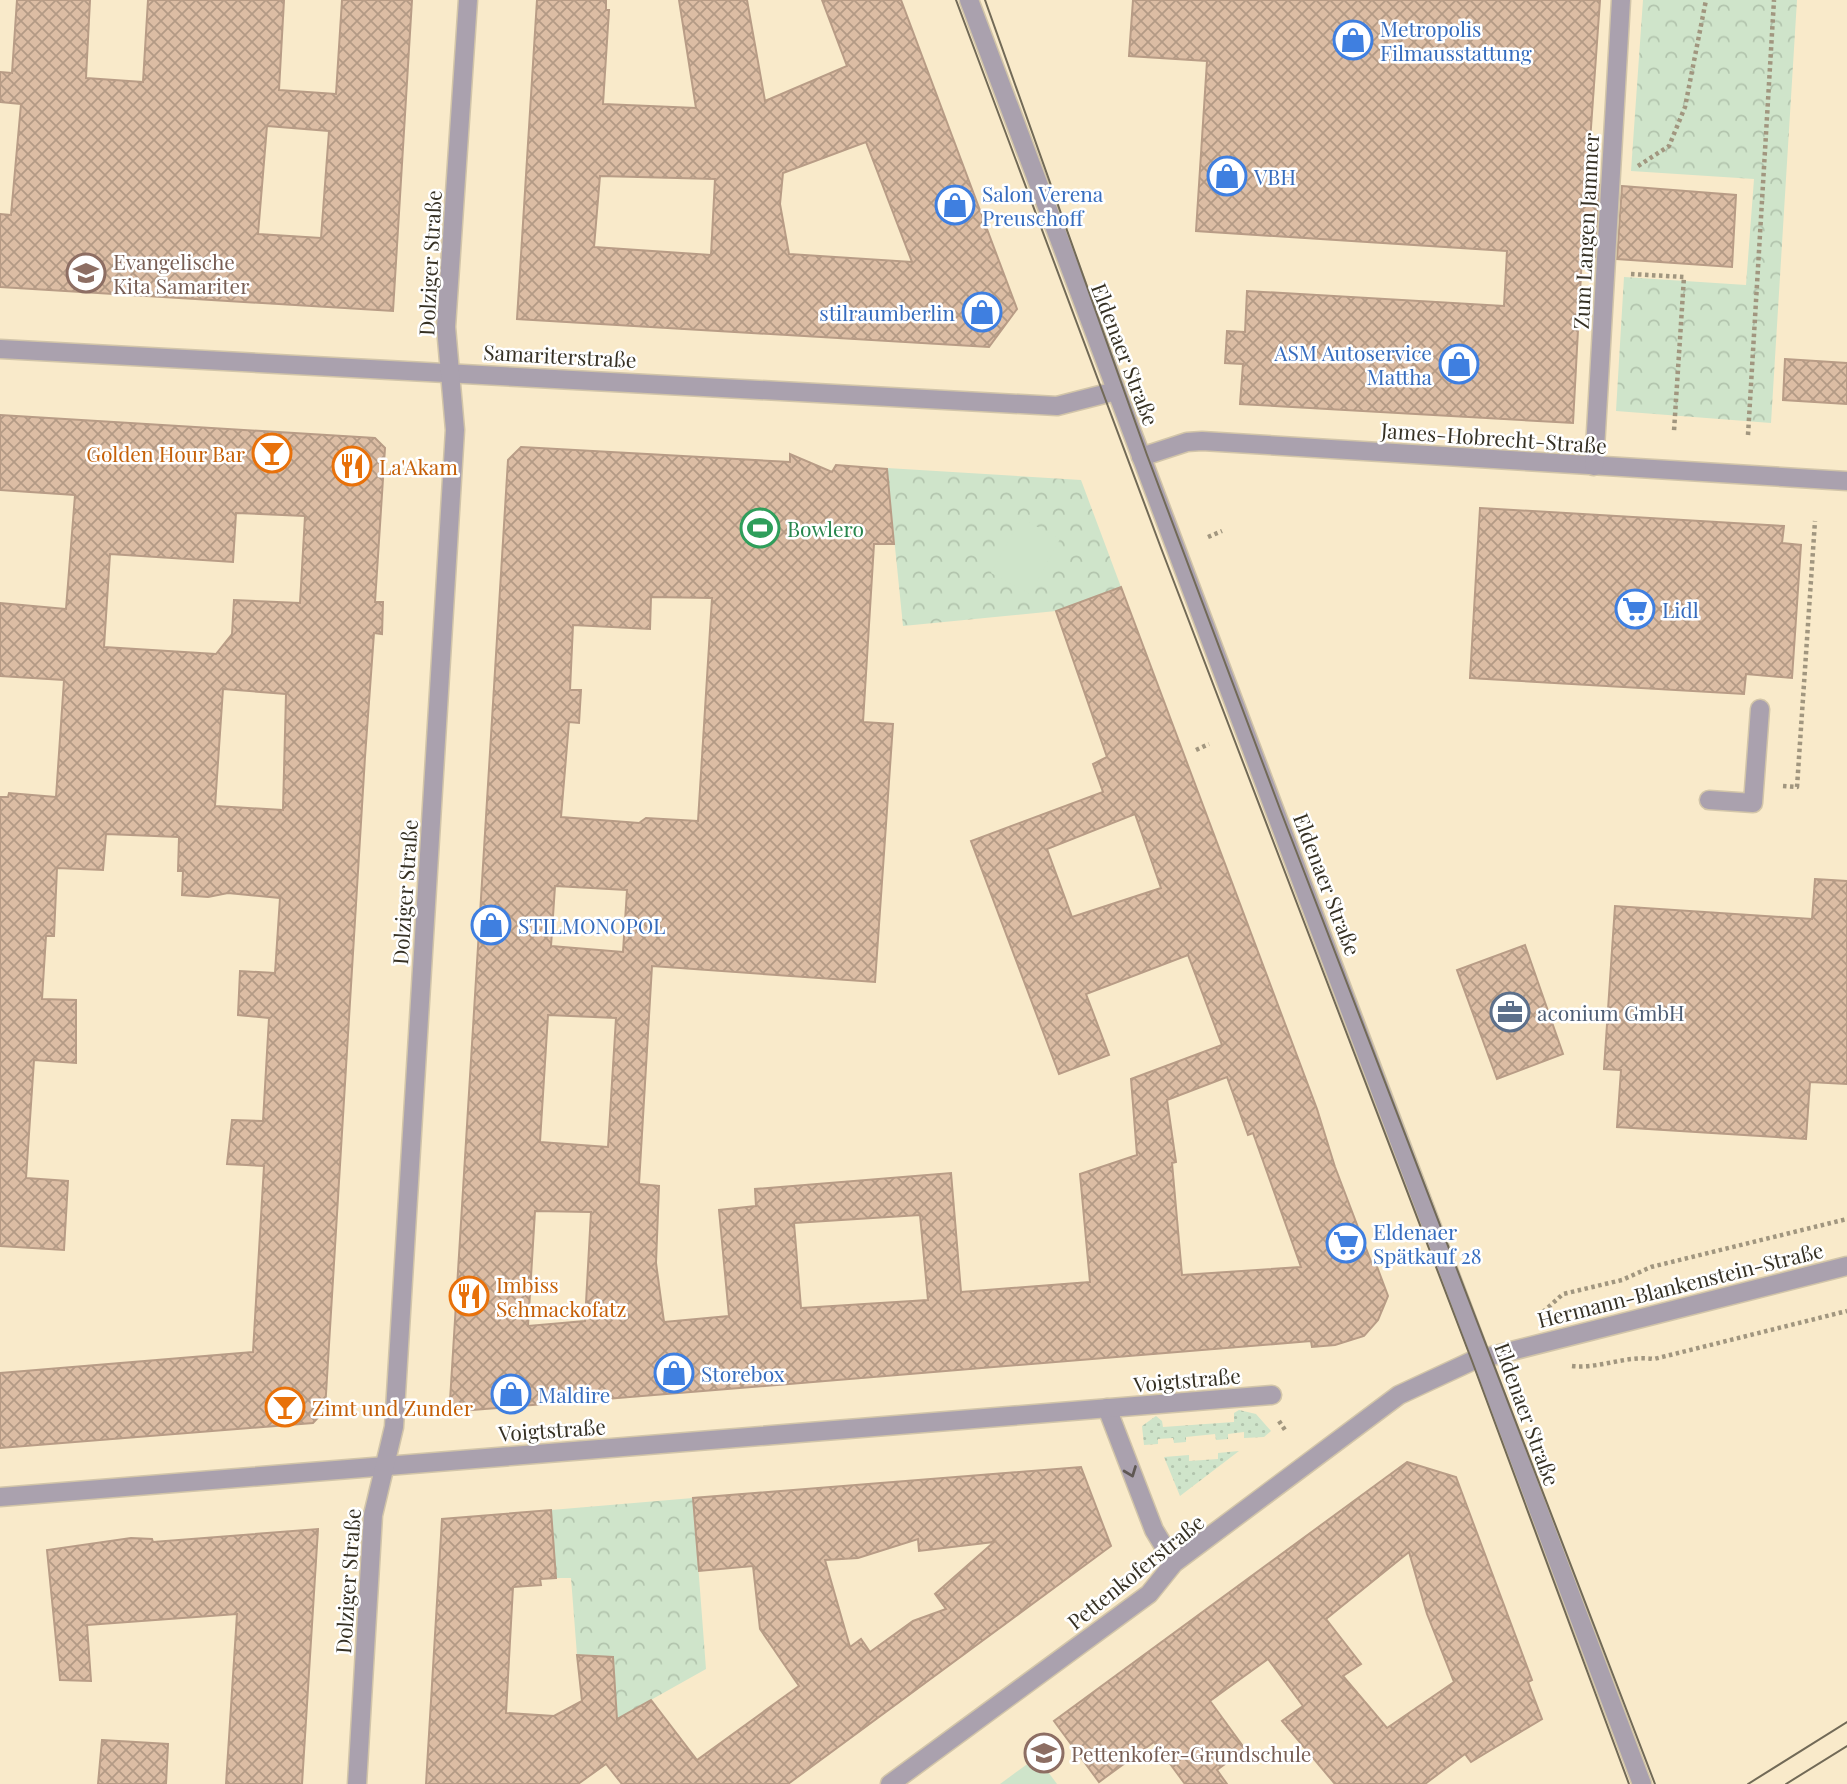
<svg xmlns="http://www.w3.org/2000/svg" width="1847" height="1784" font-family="'Playfair Display',serif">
<defs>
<pattern id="grass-dots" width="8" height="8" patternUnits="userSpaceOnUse" patternTransform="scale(1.75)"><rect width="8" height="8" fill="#cfe4ca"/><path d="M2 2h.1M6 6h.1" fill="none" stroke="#b2c4ad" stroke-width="1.8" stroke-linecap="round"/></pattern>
<pattern id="park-crowns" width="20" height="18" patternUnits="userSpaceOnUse" patternTransform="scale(1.75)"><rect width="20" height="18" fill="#cfe4ca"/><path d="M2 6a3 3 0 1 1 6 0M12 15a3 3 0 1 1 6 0" fill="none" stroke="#b2c4ad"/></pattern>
<pattern id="building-cross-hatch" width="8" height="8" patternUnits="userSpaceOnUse" patternTransform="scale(1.75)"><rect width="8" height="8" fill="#dcbda4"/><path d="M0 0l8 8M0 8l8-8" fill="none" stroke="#b39a85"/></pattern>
</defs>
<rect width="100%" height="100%" fill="#f9eaca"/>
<g fill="url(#grass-dots)">
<path d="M1239 1410 1256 1414 1271 1431 1264 1437 1244 1438V1432L1228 1434V1439L1216 1440 1215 1434 1186 1437V1442L1174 1443 1173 1438 1158 1439V1444L1144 1445 1142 1426 1156 1416 1162 1421 1163 1427 1234 1422V1413Z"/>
<path d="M1239 1451 1180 1496 1164 1457 1189 1455V1461L1218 1459V1453Z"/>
</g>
<g fill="url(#park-crowns)">
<path d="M1643 0H1797L1771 423 1616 411 1624 277 1746 285 1754 179 1631 171Z"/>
<path d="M887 468 1081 480 1121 587 1056 611 903 626Z"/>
<path d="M693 1498 706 1669 617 1719 613 1657 577 1655 571 1578H556L551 1510Z"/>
</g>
<g fill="#cfe4ca">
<path d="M1021 518 1060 539 1030 594 991 573Z"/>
<path d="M1037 1757 1057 1784H1000Z"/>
</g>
<g fill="url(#building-cross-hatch)" stroke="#b89c86" stroke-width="2" fill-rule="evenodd">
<path d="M17 0H90L86 78 143 82 148 0H284L279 90 336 94 342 0H412L393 311 0 287V214L11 215 21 104 0 102V72L12 73ZM267 126 329 131 321 238 258 234Z"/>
<path d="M537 0H606V10H609L603 104 696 108 679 0H747L765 101 847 66 822 0H901L1017 309 989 347 517 319ZM866 142 912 262 789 254 780 204 783 173ZM600 176 715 179 711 255 594 247Z"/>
<path d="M1133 0H1600L1587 184 1599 185 1595 257 1582 256 1573 423 1240 404 1243 364 1225 363 1227 331 1245 332 1247 291 1504 306 1507 251 1196 231 1207 61 1129 56Z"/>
<path d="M1622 186 1736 195 1732 267 1617 259Z"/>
<path d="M1785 359 1847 363V404L1783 400Z"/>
<path d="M0 415 375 438 385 448 375 602H383L382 634 374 633 365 757 325 1410 313 1423 0 1448V1373L253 1352 264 1166 227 1164 232 1120 263 1121 269 1018 238 1015 240 971 275 973 280 898 228 893 208 897 182 895 183 871H178L179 837 106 834 103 870 57 868 54 936H46L42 999 76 1000V1063L34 1060 26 1178 68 1181 64 1250 0 1246V797H8L9 793 56 797 64 680 0 676V603L66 609 75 495 0 490ZM236 513 305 516 300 603 234 600 232 634 216 654 104 647 110 554 233 562ZM223 689 286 694 283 810 215 806Z"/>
<path d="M521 447 790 462V454L832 472 836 465 887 469 894 544H874L863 722 893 724 875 982 652 966 639 1184 659 1186 656 1263 664 1322 729 1316 719 1210 756 1206 755 1189 951 1173 961 1292 1090 1282 1080 1174 1137 1155 1131 1079 1222 1045 1188 955 1086 994 1109 1055 1059 1074 971 841 1103 792 1093 764 1107 757 1056 611 1121 587 1317 1109 1335 1167 1372 1264H1376L1388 1296 1378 1320 1364 1336 1335 1345 1312 1347 1311 1341 460 1411 450 1401 508 460ZM651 597 712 598 698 821 646 818 639 823 561 817 569 722 579 723 581 690H570L573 625 650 629ZM1135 814 1161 888 1072 917 1047 849ZM555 886 627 890 623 952 551 946ZM548 1015 616 1018 608 1147 540 1142ZM1227 1077 1248 1135 1253 1133 1301 1267 1182 1275 1172 1163 1176 1162 1167 1100ZM535 1211 591 1212 585 1321 528 1326ZM920 1215 928 1300 801 1308 794 1223Z"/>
<path d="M1480 508 1784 526 1782 543 1801 545 1792 678 1746 674 1744 694 1470 678Z"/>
<path d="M1815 879 1847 881V1084L1810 1082 1806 1139 1617 1127 1621 1070 1604 1069 1615 906 1812 919Z"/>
<path d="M1525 945 1563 1054 1497 1079 1457 970Z"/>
<path d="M1407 1462 1456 1477 1532 1680 1528 1682 1542 1719 1471 1762 1465 1754 1425 1784H1335L1282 1721 1303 1706 1268 1659 1210 1701 1245 1749 1217 1770 1227 1784H1185L1154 1742 1099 1782 1054 1721ZM1409 1552 1427 1614 1454 1682 1387 1728 1343 1676 1361 1664 1326 1619Z"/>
<path d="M1081 1467 1111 1546 788 1784H622L606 1764 578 1784H426L442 1519 551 1510 556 1578 540 1579 541 1585 513 1587 506 1713 554 1716 582 1701 577 1655 613 1657 617 1719 651 1700 697 1760 799 1686 760 1629 753 1566 699 1571 693 1498ZM918 1539 919 1551 994 1542 935 1594 946 1609 913 1621 870 1652 861 1639 850 1647 825 1560 858 1558Z"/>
<path d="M318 1529 302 1784H226L237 1614 87 1625 91 1681 60 1680 47 1550 131 1538 152 1539 153 1542Z"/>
<path d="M102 1740 168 1744 166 1784H98Z"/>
</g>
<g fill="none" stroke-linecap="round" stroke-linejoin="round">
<defs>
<path id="service" d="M1709 800 1753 803 1760 709"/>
<g id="minor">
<path d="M0 349 1057 406 1116 391"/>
<path d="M1141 457 1187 442 1202 441 1847 481"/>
<path d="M1594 466 1621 0"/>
<path d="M1107 1408 1154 1530 1174 1563"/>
<path d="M0 1497 1272 1395"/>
<path d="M357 1784 373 1515 394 1427 455 430 446 327 468 0"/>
<path d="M890 1784 1149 1594 1174 1563 1399 1395 1472 1361 1847 1266"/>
</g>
<path id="tertiary" d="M969 0 1642 1784"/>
</defs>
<use href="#service" stroke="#d2c5a9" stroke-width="21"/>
<use href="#minor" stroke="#d2c5a9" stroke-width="21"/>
<use href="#tertiary" stroke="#d2c5a9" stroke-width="21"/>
<g stroke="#a1967f" stroke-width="4.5" stroke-dasharray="3.5 3.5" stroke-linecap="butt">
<path d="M1638 166 1669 146 1685 107 1706 0"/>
<path d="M1631 274 1684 277 1674 431"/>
<path d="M1748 435 1774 0"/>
<path d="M1208 537 1222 531"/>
<path d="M1196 750 1209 744"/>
<path d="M1783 786 1797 787 1815 521"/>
<path d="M1543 1312 1563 1294 1622 1280 1651 1267 1847 1219"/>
<path d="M1572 1366C1600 1369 1626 1355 1654 1359L1847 1311"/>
<path d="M1279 1421 1285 1430"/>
</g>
<use href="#service" stroke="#aaa1ae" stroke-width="18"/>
<use href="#minor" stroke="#aaa1ae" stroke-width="18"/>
<use href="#tertiary" stroke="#aaa1ae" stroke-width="18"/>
<g stroke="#726a57" stroke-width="2">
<path d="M956 0 1161 548 1472 1361 1629 1784"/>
<path d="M985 0 1147 455 1280 809 1655 1784"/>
<path d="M1748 1784 1847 1722"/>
<path d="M1786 1784 1847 1746"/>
</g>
</g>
<defs><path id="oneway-chevron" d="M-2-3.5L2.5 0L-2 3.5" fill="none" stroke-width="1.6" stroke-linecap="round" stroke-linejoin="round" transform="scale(1.75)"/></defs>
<use stroke="#5f5854" href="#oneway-chevron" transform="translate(1131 1472) rotate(69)"/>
<defs>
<symbol id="shop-ring" viewBox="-11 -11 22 22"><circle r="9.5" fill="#fff" stroke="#3f7fe0" stroke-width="1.5"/><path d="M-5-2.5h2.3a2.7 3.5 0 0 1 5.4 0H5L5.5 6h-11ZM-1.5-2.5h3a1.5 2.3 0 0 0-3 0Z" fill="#3f7fe0"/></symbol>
<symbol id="school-ring" viewBox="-11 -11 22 22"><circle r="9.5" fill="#fff" stroke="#8d6e63" stroke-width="1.5"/><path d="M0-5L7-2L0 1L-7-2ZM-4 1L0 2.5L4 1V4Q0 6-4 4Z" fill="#8d6e63"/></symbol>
<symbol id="bar-ring" viewBox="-11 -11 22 22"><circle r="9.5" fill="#fff" stroke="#e8710a" stroke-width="1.5"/><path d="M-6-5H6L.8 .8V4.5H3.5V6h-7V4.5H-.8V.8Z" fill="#e8710a"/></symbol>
<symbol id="restaurant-ring" viewBox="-11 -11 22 22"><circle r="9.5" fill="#fff" stroke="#e8710a" stroke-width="1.5"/><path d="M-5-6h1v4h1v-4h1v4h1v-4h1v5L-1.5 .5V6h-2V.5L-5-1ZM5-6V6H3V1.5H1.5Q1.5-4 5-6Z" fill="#e8710a"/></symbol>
<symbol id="stadium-ring" viewBox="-11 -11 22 22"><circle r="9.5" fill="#fff" stroke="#2e9e5b" stroke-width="1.5"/><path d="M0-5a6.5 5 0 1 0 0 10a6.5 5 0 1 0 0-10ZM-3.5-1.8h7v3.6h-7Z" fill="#2e9e5b"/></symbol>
<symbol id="supermarket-ring" viewBox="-11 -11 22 22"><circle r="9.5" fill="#fff" stroke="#3f7fe0" stroke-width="1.5"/><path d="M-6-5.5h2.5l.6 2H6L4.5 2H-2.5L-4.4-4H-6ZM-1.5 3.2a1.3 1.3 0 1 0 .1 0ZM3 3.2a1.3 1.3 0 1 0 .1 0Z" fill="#3f7fe0"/></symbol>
<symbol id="office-ring" viewBox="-11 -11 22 22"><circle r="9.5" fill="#fff" stroke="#5c6f8a" stroke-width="1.5"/><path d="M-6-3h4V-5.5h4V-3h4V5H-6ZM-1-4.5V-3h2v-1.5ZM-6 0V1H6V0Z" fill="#5c6f8a"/></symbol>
</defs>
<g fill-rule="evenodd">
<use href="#shop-ring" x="1331" y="18" width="44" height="44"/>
<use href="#shop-ring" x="1205" y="154" width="44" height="44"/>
<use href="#shop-ring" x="933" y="183" width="44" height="44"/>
<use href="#school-ring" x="64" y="251" width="44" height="44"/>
<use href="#shop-ring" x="960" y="290" width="44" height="44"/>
<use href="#shop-ring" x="1437" y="342" width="44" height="44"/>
<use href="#bar-ring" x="250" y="431" width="44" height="44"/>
<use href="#restaurant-ring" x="330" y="444" width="44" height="44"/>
<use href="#stadium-ring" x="738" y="506" width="44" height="44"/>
<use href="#supermarket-ring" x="1613" y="587" width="44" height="44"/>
<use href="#shop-ring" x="469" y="903" width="44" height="44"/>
<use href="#office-ring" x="1488" y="990" width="44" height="44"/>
<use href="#supermarket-ring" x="1324" y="1221" width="44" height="44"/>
<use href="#restaurant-ring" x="447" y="1274" width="44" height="44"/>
<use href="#shop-ring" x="652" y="1351" width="44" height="44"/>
<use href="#shop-ring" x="489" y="1372" width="44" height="44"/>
<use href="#bar-ring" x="263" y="1385" width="44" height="44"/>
<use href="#school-ring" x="1022" y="1731" width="44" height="44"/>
</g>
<g text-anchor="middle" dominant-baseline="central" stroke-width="5" stroke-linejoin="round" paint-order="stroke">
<g font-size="21" fill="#366cbe" stroke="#fff" text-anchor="start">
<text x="1380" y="28">Metropolis<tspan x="1380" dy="24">Filmausstattung</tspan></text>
<text x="1254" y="176">VBH</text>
<text x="982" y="193">Salon Verena<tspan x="982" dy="24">Preuschoff</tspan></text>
<text x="955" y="312" text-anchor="end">stilraumberlin</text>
<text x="1432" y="352" text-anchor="end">ASM Autoservice<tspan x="1432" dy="24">Mattha</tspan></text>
<text x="1662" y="609">Lidl</text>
<text x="518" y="925">STILMONOPOL</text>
<text x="1373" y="1231">Eldenaer<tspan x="1373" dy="24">Spätkauf 28</tspan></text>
<text x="701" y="1373">Storebox</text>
<text x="538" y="1394">Maldire</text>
</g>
<g font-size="21" fill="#363124" stroke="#fff">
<text transform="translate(1585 231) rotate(-87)">Zum Langen Jammer</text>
<text transform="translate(429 263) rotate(-87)">Dolziger Straße</text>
<text transform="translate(1126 354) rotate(69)">Eldenaer Straße</text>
<text transform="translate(560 355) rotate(3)">Samariterstraße</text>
<text transform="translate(1494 437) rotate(4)">James-Hobrecht-Straße</text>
<text transform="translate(1328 884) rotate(69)">Eldenaer Straße</text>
<text transform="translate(404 892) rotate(-86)">Dolziger Straße</text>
<text transform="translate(1680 1284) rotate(-14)">Hermann-Blankenstein-Straße</text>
<text transform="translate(1187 1379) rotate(-5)">Voigtstraße</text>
<text transform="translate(1528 1414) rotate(70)">Eldenaer Straße</text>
<text transform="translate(552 1429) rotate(-4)">Voigtstraße</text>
<text transform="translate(1135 1571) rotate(-39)">Pettenkoferstraße</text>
<text transform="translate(347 1581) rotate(-86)">Dolziger Straße</text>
</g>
<g font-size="21" fill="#785e54" stroke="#fff" text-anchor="start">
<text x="113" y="261">Evangelische<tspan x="113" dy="24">Kita Samariter</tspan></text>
<text x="1071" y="1753">Pettenkofer-Grundschule</text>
</g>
<g font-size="21" fill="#c56008" stroke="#fff" text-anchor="start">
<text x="245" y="453" text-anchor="end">Golden Hour Bar</text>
<text x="379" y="466">La'Akam</text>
<text x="496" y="1284">Imbiss<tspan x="496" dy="24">Schmackofatz</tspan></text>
<text x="312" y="1407">Zimt und Zunder</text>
</g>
<g font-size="21" fill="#27864d" stroke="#fff" text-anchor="start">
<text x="787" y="528">Bowlero</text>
</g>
<g font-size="21" fill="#4e5e75" stroke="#fff" text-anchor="start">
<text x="1537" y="1012">aconium GmbH</text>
</g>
</g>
</svg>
